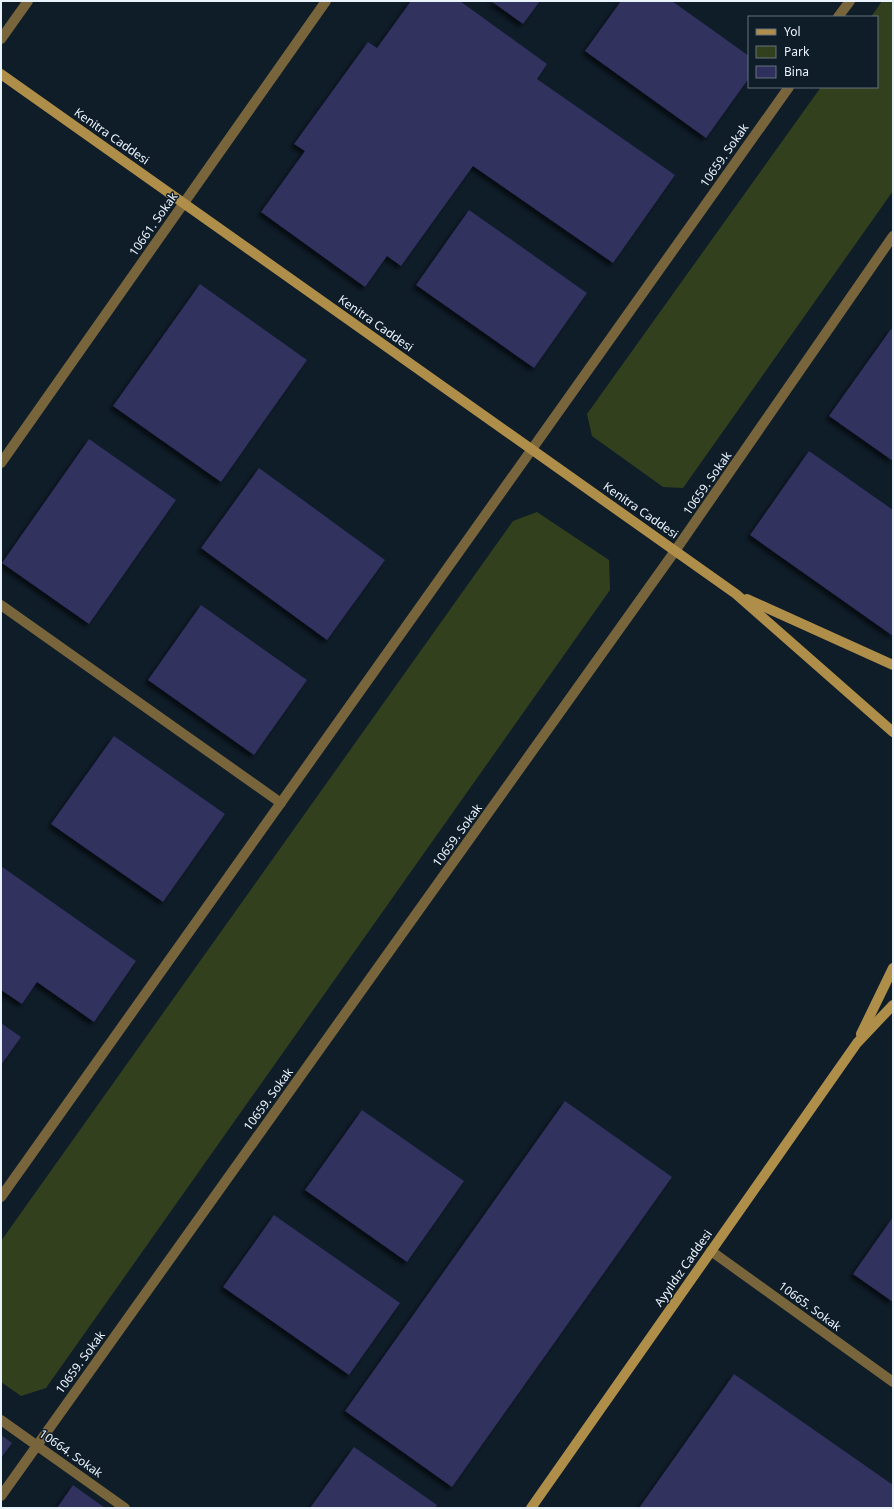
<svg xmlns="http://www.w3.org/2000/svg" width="894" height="1509" font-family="'Noto Sans',sans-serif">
<defs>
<filter id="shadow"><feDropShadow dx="-3.5" dy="3.5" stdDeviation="2" flood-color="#0009"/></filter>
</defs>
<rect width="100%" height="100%" fill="#0f1d29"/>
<g fill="#32401e">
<path d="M882 1H893V191L683 488 663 487 592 436 587 414 821 87H877V17H871Z"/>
<path d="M537 512 609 560 610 590 46 1388 21 1396 1 1382V1241L513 521Z"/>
</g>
<g fill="#30305f" filter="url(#shadow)">
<path d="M411 1H460L547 64 537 79 675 175 613 263 473 166 401 266 387 256 365 287 261 212 305 151 294 144 368 42 377 48Z"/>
<path d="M491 1H540L523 24Z"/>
<path d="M621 1H672L749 56V78L706 138 585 51Z"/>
<path d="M469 210 587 293 534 368 416 285Z"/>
<path d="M200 284 307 360 221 482 113 406Z"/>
<path d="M891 329 893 330V461L829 416Z"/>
<path d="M89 439 176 500 89 624 2 563Z"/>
<path d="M809 451 893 510V636L750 535Z"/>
<path d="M259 468 385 560 327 640 201 548Z"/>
<path d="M201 605 307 680 254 755 148 680Z"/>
<path d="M114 736 225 814 163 902 51 824Z"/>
<path d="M1 866 136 961 94 1022 37 982 22 1004 1 990Z"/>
<path d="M1 1023 21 1037 1 1065Z"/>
<path d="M565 1101 672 1177 452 1487 345 1411Z"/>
<path d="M362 1110 464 1181 407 1262 305 1190Z"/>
<path d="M274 1215 400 1303 349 1375 223 1287Z"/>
<path d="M893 1217V1302L853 1274Z"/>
<path d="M734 1374 893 1485V1508H639Z"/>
<path d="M1 1435 12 1443 1 1458Z"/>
<path d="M354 1447 437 1505 435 1508H310Z"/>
<path d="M73 1485 105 1508H57Z"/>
</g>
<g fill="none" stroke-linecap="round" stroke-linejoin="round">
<g stroke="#79653b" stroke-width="10">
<path d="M838 17 850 1"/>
<path d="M1 39 28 1"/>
<path d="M1 463 326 1"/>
<path d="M1 605 281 803"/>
<path d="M1 1197 789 87"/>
<path d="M711 1251 893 1382"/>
<path d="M1 1420 125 1508"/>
<path d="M1 1496 675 551 893 236"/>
</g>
<g stroke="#af8e49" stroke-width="10">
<path d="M1 74 736 594 893 732"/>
<path d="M747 599 893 665"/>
<path d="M861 1034 893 968"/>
<path d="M531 1508 857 1043 893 1005"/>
</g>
</g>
<g text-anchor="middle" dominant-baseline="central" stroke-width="3" stroke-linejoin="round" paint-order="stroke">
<g font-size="12" fill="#e9f3fc" stroke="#0f1d29">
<text transform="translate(112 136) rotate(35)">Kenitra Caddesi</text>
<text transform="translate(724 155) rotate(-55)">10659. Sokak</text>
<text transform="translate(153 224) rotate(-55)">10661. Sokak</text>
<text transform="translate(376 323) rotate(35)">Kenitra Caddesi</text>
<text transform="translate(707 483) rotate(-55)">10659. Sokak</text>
<text transform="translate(641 510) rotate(35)">Kenitra Caddesi</text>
<text transform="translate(457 835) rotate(-54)">10659. Sokak</text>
<text transform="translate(268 1099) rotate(-54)">10659. Sokak</text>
<text transform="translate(683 1268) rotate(-55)">Ayyıldız Caddesi</text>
<text transform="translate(810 1306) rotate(36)">10665. Sokak</text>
<text transform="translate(80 1362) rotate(-54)">10659. Sokak</text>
<text transform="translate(71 1453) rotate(35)">10664. Sokak</text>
</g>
</g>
<rect width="894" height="1509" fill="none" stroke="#e9f3fc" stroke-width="4"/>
<rect x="748" y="16" width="130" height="72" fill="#0f1d29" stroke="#66737d"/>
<rect x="756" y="29" width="20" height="6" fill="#af8e49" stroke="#66737d"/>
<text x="784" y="36" font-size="12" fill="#e9f3fc">Yol</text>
<rect x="756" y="46" width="20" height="12" fill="#32401e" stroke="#66737d"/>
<text x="784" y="56" font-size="12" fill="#e9f3fc">Park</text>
<rect x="756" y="66" width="20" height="12" fill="#30305f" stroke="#66737d"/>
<text x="784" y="76" font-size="12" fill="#e9f3fc">Bina</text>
</svg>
